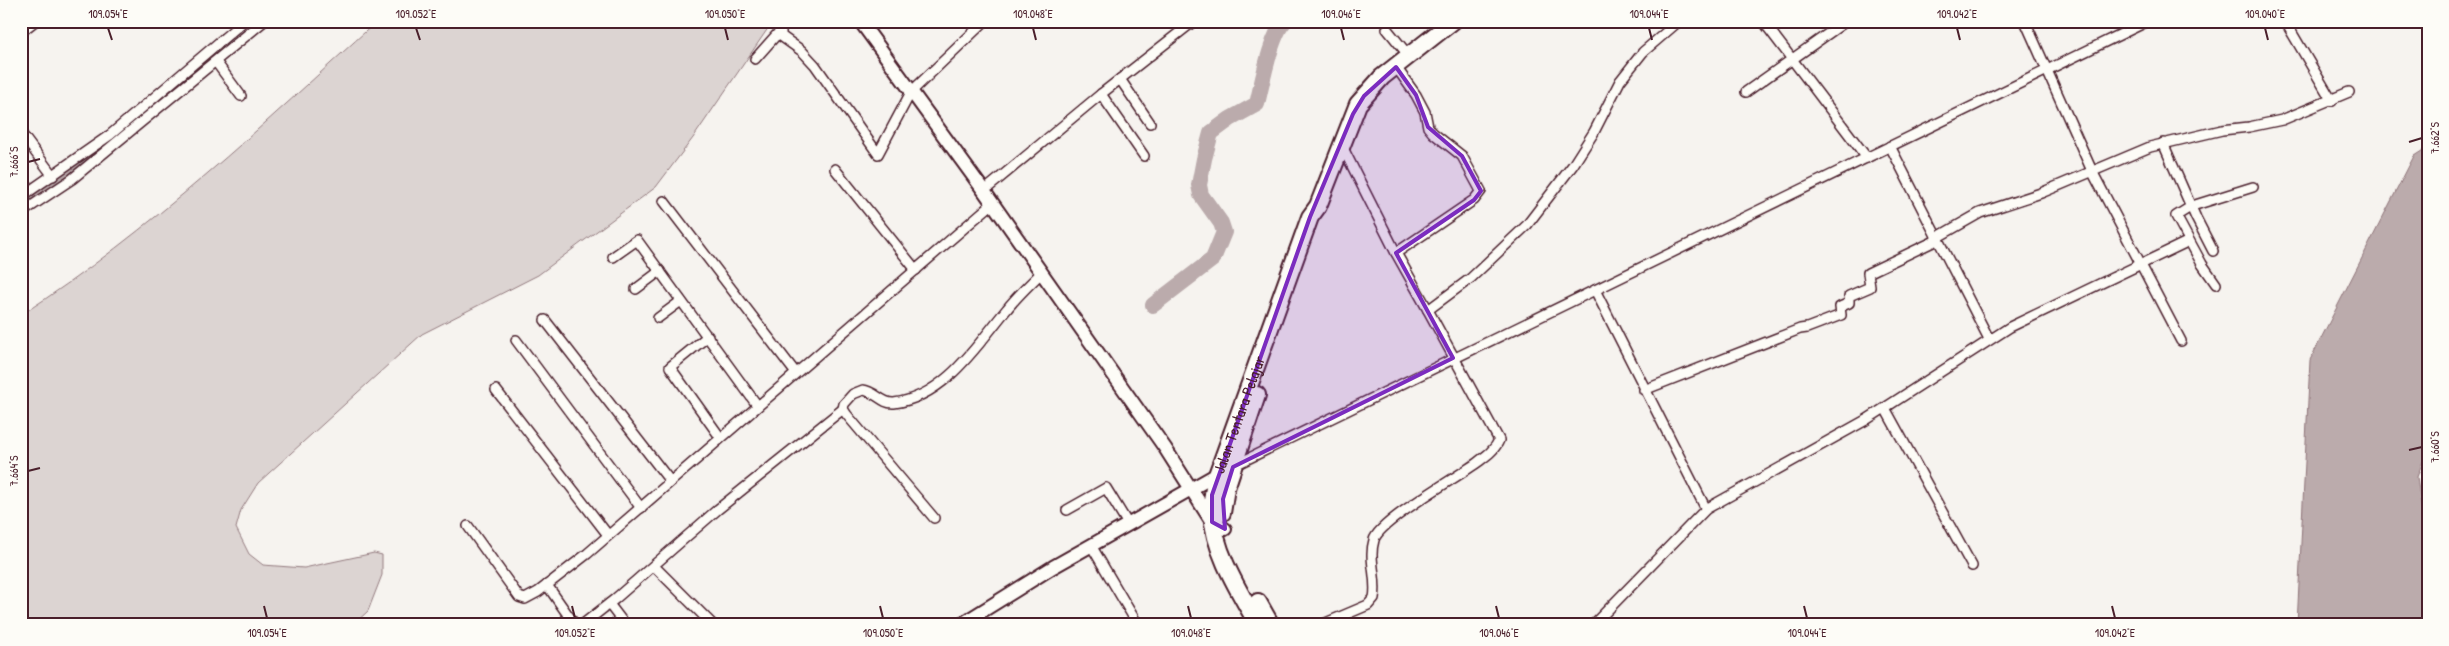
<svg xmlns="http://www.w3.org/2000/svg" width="2449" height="646" font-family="'Patrick Hand',sans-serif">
<rect width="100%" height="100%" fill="#f6f3ef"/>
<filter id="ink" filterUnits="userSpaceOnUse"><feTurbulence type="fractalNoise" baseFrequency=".02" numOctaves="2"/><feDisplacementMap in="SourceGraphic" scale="10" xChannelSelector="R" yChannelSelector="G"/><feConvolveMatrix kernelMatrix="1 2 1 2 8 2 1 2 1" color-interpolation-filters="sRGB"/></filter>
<g filter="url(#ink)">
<path fill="#dcd4d2" stroke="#937a7e" d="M377 21H773L693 138 656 187 538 275 422 334 258 483 241 510 236 528 249 554 263 565 304 568 374 553 382 555V575L368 611 353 625H21V315C151 231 263 125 377 21Z"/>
<path fill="#bbabac" stroke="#8e7378" d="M2428 147V448L2417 477 2428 554V625H2297L2310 360 2414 156Z"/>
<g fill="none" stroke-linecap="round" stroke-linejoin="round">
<g stroke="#bbabac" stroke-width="16">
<path d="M21 203C104 150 178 85 254 21"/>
<path d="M1153 305 1213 259 1224 232 1221 223 1201 195 1199 185 1204 159 1211 133 1230 119 1257 104C1262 84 1271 34 1285 21"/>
</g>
<defs>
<g id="street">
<path d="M781 21V36L802 51 815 65 878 154 911 92 985 21"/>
<path d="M1763 21 1867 158"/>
<path d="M2025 21 2092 171 2181 341"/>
<path d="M2285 21 2332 101"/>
<path d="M1387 29 1409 56"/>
<path d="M21 32 35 21"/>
<path d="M755 59 779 32"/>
<path d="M216 62 241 96"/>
<path d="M1396 67 1416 95 1425 112 1428 127 1433 133 1462 156 1481 191 1474 200 1396 253"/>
<path d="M1120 79 1150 123"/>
<path d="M1746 92 1846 21"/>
<path d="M1101 94 1144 156"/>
<path d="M21 133 53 176"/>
<path d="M2163 143 2196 218 2213 251"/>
<path d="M1342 146 1396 253 1428 310"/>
<path d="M1890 146 1989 339"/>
<path d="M835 169 916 270"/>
<path d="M984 191 1101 94 1194 21"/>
<path d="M21 197 110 135 244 21"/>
<path d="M664 201 795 372"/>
<path d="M21 213 72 179 264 21"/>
<path d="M1936 238 1980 213 2041 193 2150 147 2222 130 2249 127 2282 120 2349 92"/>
<path d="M613 257 637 240 757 405"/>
<path d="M2216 284 2202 264 2176 216 2192 206 2253 187"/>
<path d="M636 289 660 271"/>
<path d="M1595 290 1706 509"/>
<path d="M658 318 681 301"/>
<path d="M545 320 670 481"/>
<path d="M708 336 670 367 720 437"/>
<path d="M516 340 641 508"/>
<path d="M496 390 608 535"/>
<path d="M1644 390 1800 329 1807 328 1841 315 1840 307 1849 303V296L1870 287 1868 273 1937 240"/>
<path d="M1885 408 1972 566"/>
<path d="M1233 466 2148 21"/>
<path d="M1067 510 1106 488 1128 524"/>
<path d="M934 518 847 415 843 409 844 404 853 394 863 390C875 391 882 404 894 403 945 397 977 345 1007 309 1017 296 1030 284 1042 272"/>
<path d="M468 526 519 597 525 599 538 592 587 554 993 203"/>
<path d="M1092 547 1138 625"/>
<path d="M654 566 713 625"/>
<path d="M547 585 575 625"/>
<path d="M609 604 625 625"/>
<path d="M582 625 615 599 717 510 843 409"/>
<path d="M1321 625 1368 605 1374 598C1378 579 1368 560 1374 540 1379 521 1458 477 1478 462 1486 456 1495 450 1499 440L1428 310 1471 278 1527 225 1573 165 1594 132 1620 81 1643 52 1679 21"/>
<path d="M1593 625 1706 509 1866 420 2010 327 2189 241"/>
</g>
<g id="secondary">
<path d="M860 21 984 191 1165 448 1212 522 1225 529"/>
<path d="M960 625 1053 567 1221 472"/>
</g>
<g id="highway">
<path d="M1222 513 1226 488 1257 395"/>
<path d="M1258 602 1271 625"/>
<path id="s1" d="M1258 625C1239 591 1214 552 1212 513 1211 500 1214 488 1217 475L1310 217 1318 206 1358 104 1382 77 1453 21"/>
</g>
</defs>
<use href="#street" stroke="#4a1f2b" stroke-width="12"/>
<use href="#secondary" stroke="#4a1f2b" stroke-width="16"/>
<use href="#highway" stroke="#4a1f2b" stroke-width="20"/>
<use href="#street" stroke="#fdfcf7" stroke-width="9"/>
<use href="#secondary" stroke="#fdfcf7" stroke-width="12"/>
<use href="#highway" stroke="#fdfcf7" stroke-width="16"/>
</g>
</g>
<path fill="#7b2cbf" fill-opacity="0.2" stroke="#7b2cbf" stroke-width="4" stroke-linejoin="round" d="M1396 67 1416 95 1428 127 1462 156 1481 191 1474 200 1396 253 1453 358 1233 467 1223 499 1225 529 1212 522V495L1310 217 1353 114 1364 96Z"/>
<path fill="none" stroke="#4a1f2b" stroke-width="2" d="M108 28 112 40M416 28 420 40M725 28 728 40M1033 28 1036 40M1341 28 1344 40M1649 28 1652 40M1957 28 1960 40M2265 28 2268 40M2409 142 2422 138M28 162 40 159M2409 450 2422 447M28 471 40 468M264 606 267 618M572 606 575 618M880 606 883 618M1188 606 1191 618M1496 606 1499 618M1804 606 1807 618M2112 606 2115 618"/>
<g text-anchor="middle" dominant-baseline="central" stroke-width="4" stroke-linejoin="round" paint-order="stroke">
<g font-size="16" fill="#4a1f2b" stroke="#fdfcf7">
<text stroke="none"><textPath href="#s1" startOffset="225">Jalan Tentara Pelajar</textPath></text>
</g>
</g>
<rect width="2449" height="646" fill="none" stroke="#fdfcf7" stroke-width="55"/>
<rect x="28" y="28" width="2394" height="590" fill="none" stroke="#4a1f2b" stroke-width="2"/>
<g font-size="12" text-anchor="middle" fill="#4a1f2b">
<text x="108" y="18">109.054°E</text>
<text x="416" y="18">109.052°E</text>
<text x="725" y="18">109.050°E</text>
<text x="1033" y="18">109.048°E</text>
<text x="1341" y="18">109.046°E</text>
<text x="1649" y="18">109.044°E</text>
<text x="1957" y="18">109.042°E</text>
<text x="2265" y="18">109.040°E</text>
<text transform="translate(2435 138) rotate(-90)" y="4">7.662°S</text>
<text transform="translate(14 162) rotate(-90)" y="4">7.666°S</text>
<text transform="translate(2435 447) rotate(-90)" y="4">7.660°S</text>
<text transform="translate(14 471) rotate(-90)" y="4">7.664°S</text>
<text x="267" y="637">109.054°E</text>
<text x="575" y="637">109.052°E</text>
<text x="883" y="637">109.050°E</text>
<text x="1191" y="637">109.048°E</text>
<text x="1499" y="637">109.046°E</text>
<text x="1807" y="637">109.044°E</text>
<text x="2115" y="637">109.042°E</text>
</g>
</svg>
